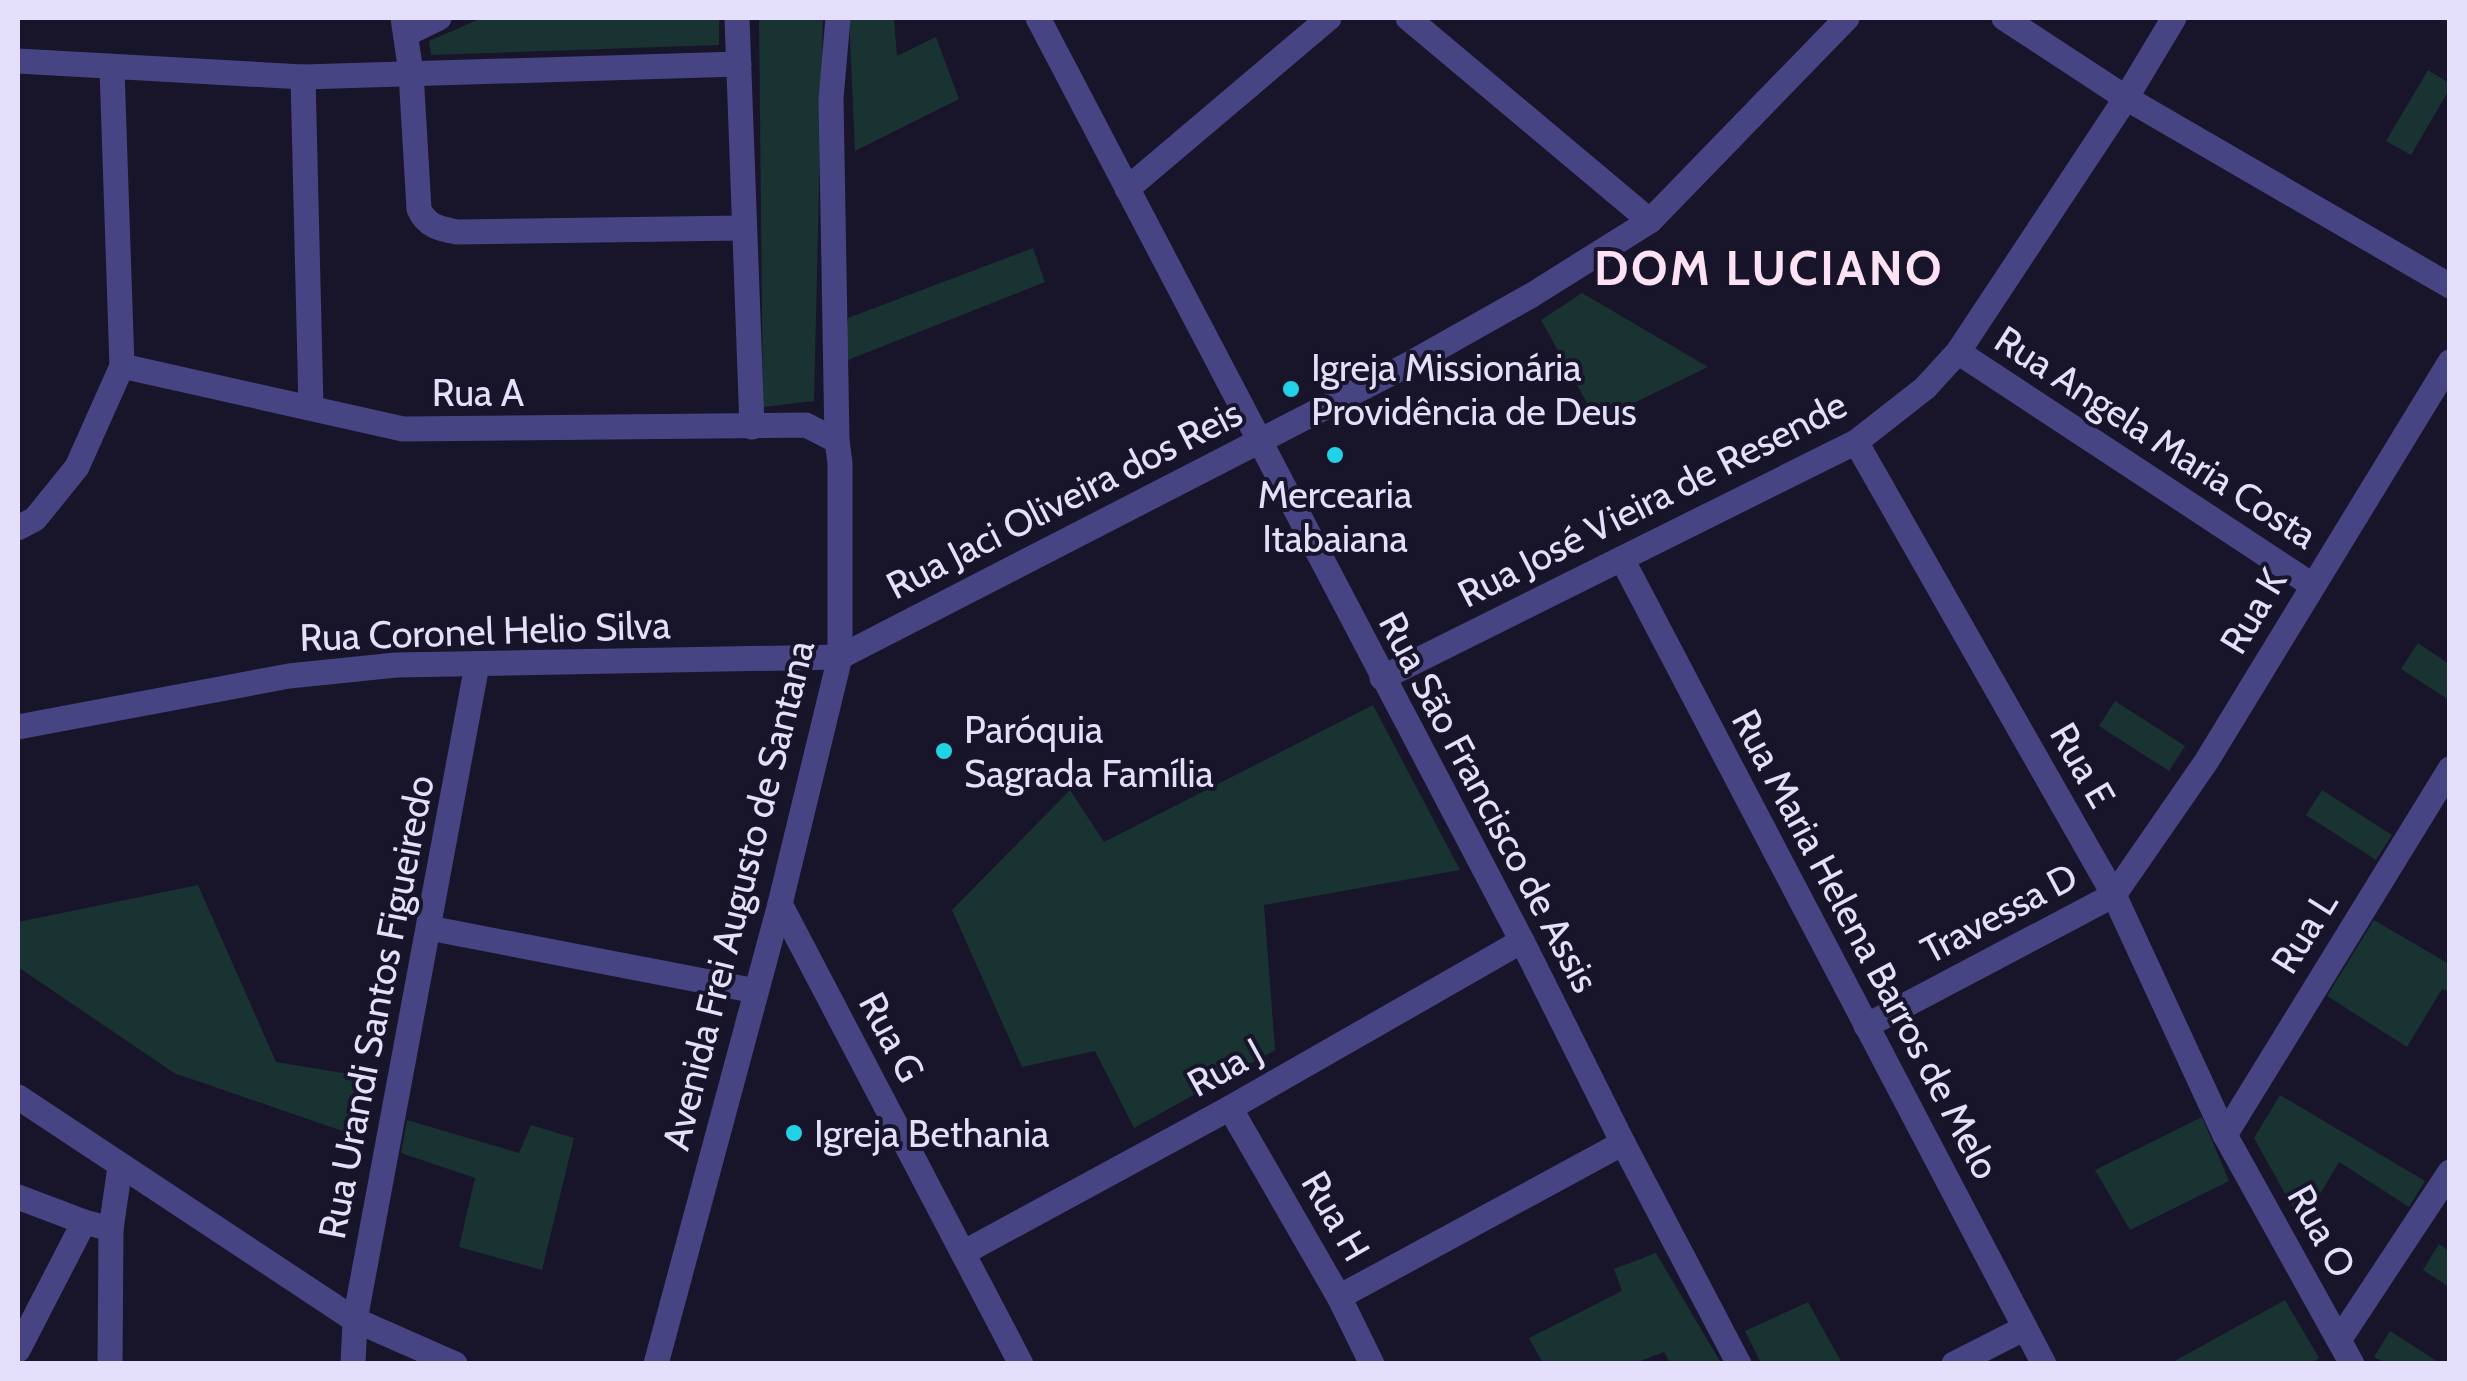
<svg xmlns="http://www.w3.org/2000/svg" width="2467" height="1381" font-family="Cabin,sans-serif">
<rect width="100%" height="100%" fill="#18142a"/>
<g fill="#183332">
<path d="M482 18H719V45L431 55 429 41Z"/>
<path d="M759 18H823L814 401 763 407Z"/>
<path d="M849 18H894L897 56 936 37 959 99 855 151Z"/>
<path d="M2428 70 2449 83V90L2411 155 2386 141Z"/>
<path d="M1033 248 1045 282 843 362 848 318Z"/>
<path d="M1582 293 1708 367 1597 421 1541 320Z"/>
<path d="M2418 643 2449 664V700L2401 669Z"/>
<path d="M2115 701 2185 746 2169 771 2099 726Z"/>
<path d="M1373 705 1460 870 1264 905 1275 1050 1134 1128 1095 1051 1022 1067 952 910 1070 790 1104 842Z"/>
<path d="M2322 790 2392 835 2376 860 2306 815Z"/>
<path d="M198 885 276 1062 361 1076 354 1135 174 1073 18 967V922Z"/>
<path d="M2374 920 2449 964V992L2442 989 2407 1047 2327 996Z"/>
<path d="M2280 1095 2425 1181 2409 1207 2339 1162 2302 1224 2254 1138Z"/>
<path d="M2202 1117 2229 1181 2130 1230 2095 1170Z"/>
<path d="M407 1120 519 1153 531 1125 574 1138 542 1270 459 1247 475 1178 401 1153Z"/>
<path d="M2439 1244 2449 1251V1287L2423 1270Z"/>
<path d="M1656 1253 1721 1363H1670L1664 1352 1635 1363H1543L1529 1338 1622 1291 1614 1269Z"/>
<path d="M2285 1300 2319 1358 2310 1364 2171 1363Z"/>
<path d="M1808 1302 1842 1363H1761L1745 1331Z"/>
<path d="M2390 1331 2440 1363H2385L2374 1357Z"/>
</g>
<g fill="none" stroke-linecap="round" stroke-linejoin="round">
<g stroke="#474484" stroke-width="25">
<path d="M403 18 411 73 419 209C426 226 440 229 457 232L743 228"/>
<path d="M737 18 752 427"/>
<path d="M1038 18 1522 941 1623 1143 1739 1364"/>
<path d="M1408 18 1650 221"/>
<path d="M2004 18 2126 98 2450 286"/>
<path d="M406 34 439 18"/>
<path d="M18 61 303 77 739 64"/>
<path d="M303 77 311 408"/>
<path d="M1127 189 1329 18"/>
<path d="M1958 352 2312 585"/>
<path d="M122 366 403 429 806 425 837 441"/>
<path d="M1856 442 2114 895 2225 1135 2352 1364"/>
<path d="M18 528 35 519 77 467 122 366 112 69"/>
<path d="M1622 559 2044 1364"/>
<path d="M1382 678 1856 442 1925 388 1958 352 2126 98 2174 18"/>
<path d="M18 727 289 676 396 665 840 657 1413 362 1532 295 1650 221 1847 18"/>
<path d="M780 904 1021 1364"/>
<path d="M429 928 756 991"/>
<path d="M1866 1026 2114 895 2206 762 2450 362"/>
<path d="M18 1097 355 1320 455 1364"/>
<path d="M1230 1108 1339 1297 1372 1364"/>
<path d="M2225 1135 2450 769"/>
<path d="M18 1197 84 1222"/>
<path d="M963 1253 1230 1108 1522 941"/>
<path d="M1339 1297 1623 1143"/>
<path d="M2339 1340 2450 1172"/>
<path d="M18 1350 84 1222 111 1229"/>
<path d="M110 1364 111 1229 120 1167"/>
<path d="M353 1364 355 1320 477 665"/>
<path d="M656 1364 780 904 840 657V463L837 441 831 99 838 18"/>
<path d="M1954 1364 2025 1328"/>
</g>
</g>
<g fill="#21d2e7" stroke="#18142a" stroke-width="4">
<circle cx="1291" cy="389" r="10"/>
<circle cx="1335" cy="455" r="10"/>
<circle cx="944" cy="751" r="10"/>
<circle cx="794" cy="1133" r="10"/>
</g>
<g text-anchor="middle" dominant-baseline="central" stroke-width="8" stroke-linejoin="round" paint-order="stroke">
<g font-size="38" fill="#e4e0fc" stroke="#18142a" text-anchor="start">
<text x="1311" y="367">Igreja Missionária<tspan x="1311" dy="44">Providência de Deus</tspan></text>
<text x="1335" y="494" text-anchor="middle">Mercearia<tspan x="1335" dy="44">Itabaiana</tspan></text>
<text x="964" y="729">Paróquia<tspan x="964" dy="44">Sagrada Família</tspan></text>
<text x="814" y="1133">Igreja Bethania</text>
</g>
<g font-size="38" fill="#e4e0fc" stroke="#18142a">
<text x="478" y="392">Rua A</text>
<text transform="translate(2156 437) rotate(33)">Rua Angela Maria Costa</text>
<text transform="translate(1064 499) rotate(-27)">Rua Jaci Oliveira dos Reis</text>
<text transform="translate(1652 499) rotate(-27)">Rua José Vieira de Resende</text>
<text transform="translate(2253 611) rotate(-59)">Rua K</text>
<text transform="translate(485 631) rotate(-2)">Rua Coronel Helio Silva</text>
<text transform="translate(2083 765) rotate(60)">Rua E</text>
<text transform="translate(1489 802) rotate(62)">Rua São Francisco de Assis</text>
<text transform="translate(738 895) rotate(-76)">Avenida Frei Augusto de Santana</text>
<text transform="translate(1999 913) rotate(-28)">Travessa D</text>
<text transform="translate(2304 932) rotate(-58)">Rua L</text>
<text transform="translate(1866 944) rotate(62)">Rua Maria Helena Barros de Melo</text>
<text transform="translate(376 1007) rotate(-79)">Rua Urandi Santos Figueiredo</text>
<text transform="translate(892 1037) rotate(62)">Rua G</text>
<text transform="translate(1225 1067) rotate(-29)">Rua J</text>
<text transform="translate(1336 1216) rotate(60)">Rua H</text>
<text transform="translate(2322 1231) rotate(61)">Rua O</text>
</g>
<g font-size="48" font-weight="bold" letter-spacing="2.5" fill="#fce2f2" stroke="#18142a">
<text x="1769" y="268">DOM LUCIANO</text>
</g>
</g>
<rect width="2467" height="1381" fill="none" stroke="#e4e0fc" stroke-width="40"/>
</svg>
